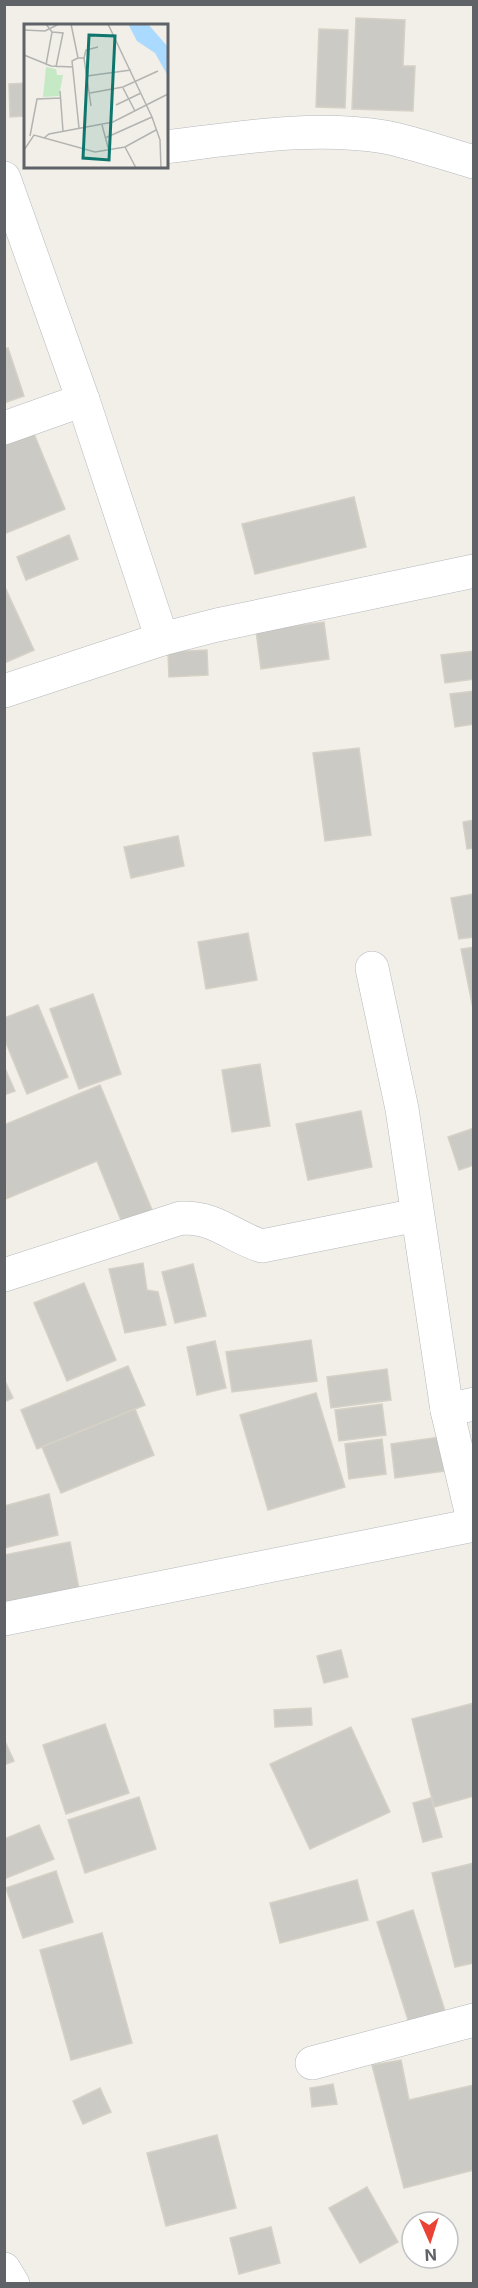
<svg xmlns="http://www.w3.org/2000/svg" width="478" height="2288" font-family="Inter,sans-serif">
<rect width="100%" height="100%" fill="#f1efe8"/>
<g fill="#cccac5" stroke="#d6d1c6" stroke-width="1.5">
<path d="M356 18 405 20 403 66H415L413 111 352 109Z"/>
<path d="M319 29 348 30 345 108 316 107Z"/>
<path d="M26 83V116L10 117 9 84Z"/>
<path d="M8 348 24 396 4 403V349Z"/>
<path d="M32 429 65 509 4 534V440Z"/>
<path d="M354 497 366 547 255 574 242 524Z"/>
<path d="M69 535 78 559 26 580 17 557Z"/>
<path d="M4 585 34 650 4 663Z"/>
<path d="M324 622 329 659 261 669 256 631Z"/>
<path d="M207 650 208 675 169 677 168 652Z"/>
<path d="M474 651V679L445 683 441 655Z"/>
<path d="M474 691V724L455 727 450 694Z"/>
<path d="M359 748 371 835 325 841 313 753Z"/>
<path d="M474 820V848L467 849 463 822Z"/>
<path d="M178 836 184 866 131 878 124 847Z"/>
<path d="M474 894V937L459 939 451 898Z"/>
<path d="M248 933 257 980 206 989 198 942Z"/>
<path d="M474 947V1013L461 949Z"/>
<path d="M93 994 121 1074 79 1089 50 1009Z"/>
<path d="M38 1005 68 1077 27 1094 4 1038V1018Z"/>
<path d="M260 1064 270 1126 232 1132 222 1070Z"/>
<path d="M4 1066 15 1091 4 1095Z"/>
<path d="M100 1085 155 1217 125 1230 97 1161 6 1199 4 1125Z"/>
<path d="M361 1111 372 1167 308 1180 296 1124Z"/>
<path d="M474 1128V1165L459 1170 448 1137Z"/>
<path d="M143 1263 147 1290 158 1292 166 1325 125 1333 109 1269Z"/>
<path d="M193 1264 206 1316 175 1323 162 1272Z"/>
<path d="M84 1283 116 1360 67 1381 34 1303Z"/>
<path d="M311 1340 317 1381 232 1392 226 1352Z"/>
<path d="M215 1341 226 1388 197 1395 187 1347Z"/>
<path d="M128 1366 145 1405 37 1449 21 1410Z"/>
<path d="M387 1369 391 1400 331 1408 327 1377Z"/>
<path d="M4 1379 13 1398 4 1402Z"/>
<path d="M316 1393 345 1487 268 1510 240 1415Z"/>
<path d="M382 1404 386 1435 339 1441 335 1410Z"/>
<path d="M135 1409 154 1455 61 1493 42 1447Z"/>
<path d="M440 1437 444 1471 395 1478 391 1444Z"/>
<path d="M382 1439 386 1474 349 1479 345 1444Z"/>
<path d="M49 1494 58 1535 4 1548V1506Z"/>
<path d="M70 1542 80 1594 4 1608V1555Z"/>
<path d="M341 1650 348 1677 324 1683 317 1656Z"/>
<path d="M474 1703V1796L434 1807 412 1719Z"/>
<path d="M311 1708 312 1725 275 1727 274 1710Z"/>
<path d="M105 1724 129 1793 66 1814 43 1745Z"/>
<path d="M351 1727 390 1812 310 1849 270 1764Z"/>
<path d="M4 1739 14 1761 4 1765Z"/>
<path d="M139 1797 156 1849 85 1873 68 1820Z"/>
<path d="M431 1798 442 1837 423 1842 413 1803Z"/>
<path d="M39 1825 54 1859 4 1879V1839Z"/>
<path d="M474 1863V1963L455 1967 432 1873Z"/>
<path d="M56 1871 73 1922 23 1938 6 1888Z"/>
<path d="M357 1880 368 1920 280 1943 270 1903Z"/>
<path d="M413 1910 445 2011 409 2023 377 1922Z"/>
<path d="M102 1933 132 2043 71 2060 40 1950Z"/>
<path d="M401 2060 409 2100 474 2085V2170L404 2188 372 2065Z"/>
<path d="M333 2084 337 2104 312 2107 310 2088Z"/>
<path d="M100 2088 111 2112 83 2124 73 2101Z"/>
<path d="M217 2135 236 2208 166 2226 147 2153Z"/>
<path d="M367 2187 398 2242 360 2263 329 2208Z"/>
<path d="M271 2227 280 2263 239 2274 230 2238Z"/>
</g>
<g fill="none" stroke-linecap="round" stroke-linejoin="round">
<defs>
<g id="minor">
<path d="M166 147C239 138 313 125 385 137 415 143 445 154 474 162"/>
<path d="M4 178 83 400 162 639"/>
<path d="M4 428 83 400"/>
<path d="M4 691 162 639 217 625 474 571"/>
<path d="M372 968 402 1109 447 1410 474 1524"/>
<path d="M4 1275 181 1218C217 1217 230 1236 262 1246L417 1215"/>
<path d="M447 1410 474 1404"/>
<path d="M4 1619 474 1525"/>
<path d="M312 2063 474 2020"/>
<path d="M4 2269 13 2284"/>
</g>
</defs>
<use href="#minor" stroke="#b5b8bc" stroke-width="34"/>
<use href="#minor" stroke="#fff" stroke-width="33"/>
</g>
<g transform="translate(24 24)">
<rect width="144" height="144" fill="#f1efe8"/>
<path d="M22 43 32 45 33 51H39L35 72 19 73Z" fill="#c5e8c5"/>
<path d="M104 0H124L144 23V52L131 29 113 17Z" fill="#aadaff"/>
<path fill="none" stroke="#b3b3b1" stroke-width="1.5" d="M47 0 54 34H60L67 82M84 0 128 93 136 116 137 144M0 6 21 7 35 0M28 8 39 9 32 43M0 31 27 42 49 43M54 34 48 37 55 104M60 34 62 26 74 23M22 41 28 8 22 0M63 52 107 46M99 64 111 87M36 67 39 107M66 69 99 63 134 47M92 81 117 69M78 101 85 127M6 112 13 75 37 74M20 114 25 110 89 98 144 70M81 114 128 93M101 123 112 144M0 126 10 111 71 128 101 123 132 106"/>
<path fill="#0f766e" fill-opacity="0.15" stroke="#0f766e" stroke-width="3" d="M65 11 91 12 85 136 59 134Z"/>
<rect width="144" height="144" fill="none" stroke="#5f6368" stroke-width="3"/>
</g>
<rect width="478" height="2288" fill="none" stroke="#5f6368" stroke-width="12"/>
<g transform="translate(430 2240) rotate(177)"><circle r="28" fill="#ffffff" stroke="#bfc1c3" stroke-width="1.5"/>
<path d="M0-4.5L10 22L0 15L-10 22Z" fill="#ea4335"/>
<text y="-9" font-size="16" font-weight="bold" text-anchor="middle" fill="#5f6368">N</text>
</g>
</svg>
